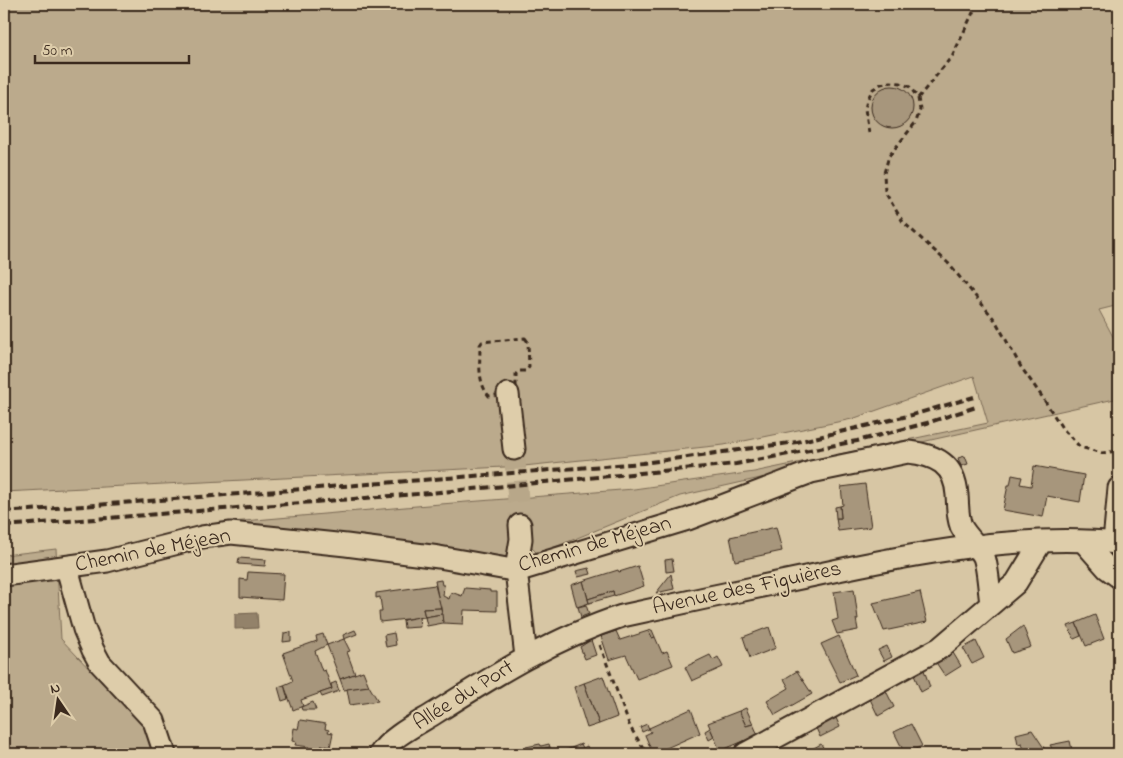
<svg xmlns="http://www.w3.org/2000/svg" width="1123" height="758" font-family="'Indie Flower',sans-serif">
<rect width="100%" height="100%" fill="#d7c6a4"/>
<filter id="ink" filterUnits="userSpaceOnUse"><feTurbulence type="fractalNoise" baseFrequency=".02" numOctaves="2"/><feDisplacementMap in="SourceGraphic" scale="10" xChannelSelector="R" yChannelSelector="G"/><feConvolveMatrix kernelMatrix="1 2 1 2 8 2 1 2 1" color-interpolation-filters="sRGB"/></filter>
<g filter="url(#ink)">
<g fill="#bbaa8c" stroke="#7b6a55">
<path d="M4 4H1119V305L1099 310 1119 348V398L680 496 538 554 531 547 528 538 508 557 209 524 428 505 634 489 754 472 988 423 974 376 852 419 724 445 524 466 4 492Z"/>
<path d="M56 549 61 639 146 729 155 754H4V555Z"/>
</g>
<path fill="#93826a" stroke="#705f4c" d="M257 613 258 628 235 629V614Z"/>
<g fill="#a7967b" stroke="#3b2a1e">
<circle cx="892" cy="107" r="21"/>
<path d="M965 456 968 464 961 466 958 458Z"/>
<path d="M1034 466 1084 475 1080 502 1047 496 1043 517 1003 510 1008 485H1010L1012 475 1022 477 1020 484 1031 486Z"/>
<path d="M865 484 871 527 838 531 836 518H841L840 506 843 505 841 487Z"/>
<path d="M840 506 841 518H836L835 507Z"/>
<path d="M776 527 782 551 735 561 730 537Z"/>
<path d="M239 558 266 560 265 566 238 564Z"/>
<path d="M672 559 674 571 666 572 665 560Z"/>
<path d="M638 566 644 586 614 596 613 591 588 599 583 581 618 570 619 572Z"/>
<path d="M589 568 591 574 578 577 576 571Z"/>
<path d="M248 572 284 574 282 600 240 597V579L247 580Z"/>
<path d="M671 574 674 589 656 593Z"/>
<path d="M441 580 442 585H444L443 596 449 599 451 592 462 596 465 588 490 590V592H497V611L464 610 463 624 443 623 435 581Z"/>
<path d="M583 581 589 603 577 607 571 585Z"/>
<path d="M435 585 441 608 423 609 425 617 380 622 379 612H382L380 597 376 598V593Z"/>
<path d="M854 589 858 619H856L858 630 837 634 832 621 838 619 834 592Z"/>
<path d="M613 591 614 596 589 603 588 599Z"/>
<path d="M920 592 927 622 884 631 873 603Z"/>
<path d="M586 605 589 614 581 617 578 607Z"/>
<path d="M441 608 442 614 425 617 423 609Z"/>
<path d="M442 614 443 623 427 626 425 617Z"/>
<path d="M1095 615 1104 639 1086 646 1076 623Z"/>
<path d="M419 617 420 627 404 628 403 620Z"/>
<path d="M1076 623 1081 636 1074 639 1068 626Z"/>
<path d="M1023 626 1031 647 1012 653 1006 639Z"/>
<path d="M769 627 776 648 750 658 743 637Z"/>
<path d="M355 630 357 634 344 639 343 635Z"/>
<path d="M652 630 655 637 652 638 648 631Z"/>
<path d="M616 631 620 640 648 631 652 638 655 637 662 653 667 651 673 665 637 679 626 655 609 660 601 636Z"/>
<path d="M291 632V641L283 642 284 633Z"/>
<path d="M394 633 396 645 386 647 384 635Z"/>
<path d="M323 634 327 645 315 651 322 671 325 670 332 689 301 700 303 706 293 710 284 685 293 681 283 653 317 641 316 636Z"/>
<path d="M839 636 856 675 840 682 821 644Z"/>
<path d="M344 639 350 651 347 652 355 674 340 679 327 645Z"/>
<path d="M591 640 596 655 585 659 580 647Z"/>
<path d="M976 641 984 658 972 664 963 648Z"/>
<path d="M887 646 892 657 884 661 878 650Z"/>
<path d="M952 651 961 666 945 676 935 661Z"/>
<path d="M710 655 713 660 718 657 723 667 692 681 685 667Z"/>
<path d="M924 670 930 687 921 692 914 675Z"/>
<path d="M363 671 369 686 344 690 340 679Z"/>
<path d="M797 671 812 694 775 715 767 701 789 688 784 679Z"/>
<path d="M603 676 617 717 599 724 584 683Z"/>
<path d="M336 682 339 691 322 697 320 693 332 689 331 684Z"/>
<path d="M584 683 599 724 587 728 574 687Z"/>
<path d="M284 685 288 699 282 701 278 687Z"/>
<path d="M369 686 378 701 350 705 347 689Z"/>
<path d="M886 691 894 707 878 716 870 699Z"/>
<path d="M313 702 316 710H302L301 707Z"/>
<path d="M746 708 753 724 746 726 739 711Z"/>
<path d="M691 709 700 733 653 754 645 735 651 732 649 728Z"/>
<path d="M739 711 746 726 753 724 758 735 720 751 708 723Z"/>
<path d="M836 718 840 727 820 737 816 728Z"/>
<path d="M300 720 326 724 325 729 329 730 328 732 333 733 330 747 322 745 320 754H308L309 747 295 745 296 742 292 741 294 728 298 729Z"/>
<path d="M647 724 649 729 642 732 640 727Z"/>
<path d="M911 724 922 746 905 754 894 732Z"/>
<path d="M710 728 714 737 709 740 705 731Z"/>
<path d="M1032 730 1048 754H1025L1022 743 1018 744 1016 734Z"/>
<path d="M1070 741 1073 754H1055L1050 745Z"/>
<path d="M540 744 541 746 549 744 550 747 528 753 526 747Z"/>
<path d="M581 744 583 748 565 754 564 751Z"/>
<path d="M821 744 827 754H803Z"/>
<path d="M587 746 590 754H566L583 748Z"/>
<path d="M550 747 552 754H527L528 753Z"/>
<rect x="255" y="748" width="6" height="6"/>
</g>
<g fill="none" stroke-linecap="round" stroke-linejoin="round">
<path stroke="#b8a789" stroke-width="21" stroke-dasharray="21 11" stroke-linecap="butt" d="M514 449 520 525"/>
<defs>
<g id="minor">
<path d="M508 394 514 449"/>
<path d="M520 525 521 539 516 570 526 657"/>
<path d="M1084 542 1107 568 1119 577"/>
<path d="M1114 542 1119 488"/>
<path d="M67 568 84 629 93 650 100 663 154 721 165 754"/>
<path d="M4 575 107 561 202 537 231 533 346 545 439 557 507 569H523L688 519 811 472 908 452C936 455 955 464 957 495 958 506 957 515 961 526 967 538 979 546 984 557 988 568 989 591 991 603"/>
<path d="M380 754C389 738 419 723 435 713 495 675 554 638 622 616 686 602 751 588 815 575 911 554 1020 533 1119 543"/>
<path d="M745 754 940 648 1016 583 1041 542"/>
</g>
</defs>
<use href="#minor" stroke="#3b2a1e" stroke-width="25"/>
<g stroke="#3b2a1e" stroke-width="3" stroke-dasharray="5 4" stroke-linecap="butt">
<path d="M918 98 953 55 977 4"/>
<path d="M869 133 865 109 867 100 873 89 881 84 891 82 901 83 910 87 918 98 920 110 916 122 889 156 884 173 885 192 903 222 948 263 995 320 1021 367 1043 398 1062 428 1080 447 1102 453 1119 451"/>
<path d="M525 338 528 342 529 367 526 371H519L516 374V392L489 396C477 382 480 363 480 345L482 342Z"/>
<path d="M600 645 630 727 647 754"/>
</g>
<use href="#minor" stroke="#decdaa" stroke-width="21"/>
<g stroke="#3b2a1e" stroke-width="4" stroke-dasharray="8 4" stroke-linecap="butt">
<path d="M4 512 643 463 797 442 912 415 974 397"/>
<path d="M4 526 430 493 736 464 857 441 927 423 976 407"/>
</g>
</g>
</g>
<g text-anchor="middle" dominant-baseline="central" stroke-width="4" stroke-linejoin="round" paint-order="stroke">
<g font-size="22" fill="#3b2a1e" stroke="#decdaa">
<text transform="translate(595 545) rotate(-16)">Chemin de Méjean</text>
<text transform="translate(153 551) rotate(-11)">Chemin de Méjean</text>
<text transform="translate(747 589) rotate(-12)">Avenue des Figuières</text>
<text transform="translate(464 696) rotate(-32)">Allée du Port</text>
</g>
</g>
<rect width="1123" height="758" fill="none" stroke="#decdaa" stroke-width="20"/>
<rect x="10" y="10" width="1103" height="738" fill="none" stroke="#3b2a1e" stroke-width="2" filter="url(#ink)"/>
<g transform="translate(58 700) rotate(347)" stroke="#decdaa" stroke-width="4" paint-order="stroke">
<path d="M0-4L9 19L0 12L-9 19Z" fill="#3b2a1e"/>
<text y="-8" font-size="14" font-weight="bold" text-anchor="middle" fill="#3b2a1e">N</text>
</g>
<path d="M35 55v8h154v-8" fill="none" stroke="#3b2a1e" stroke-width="2.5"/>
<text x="42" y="55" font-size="15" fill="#3b2a1e" stroke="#decdaa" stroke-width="4" paint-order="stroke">50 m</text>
</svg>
